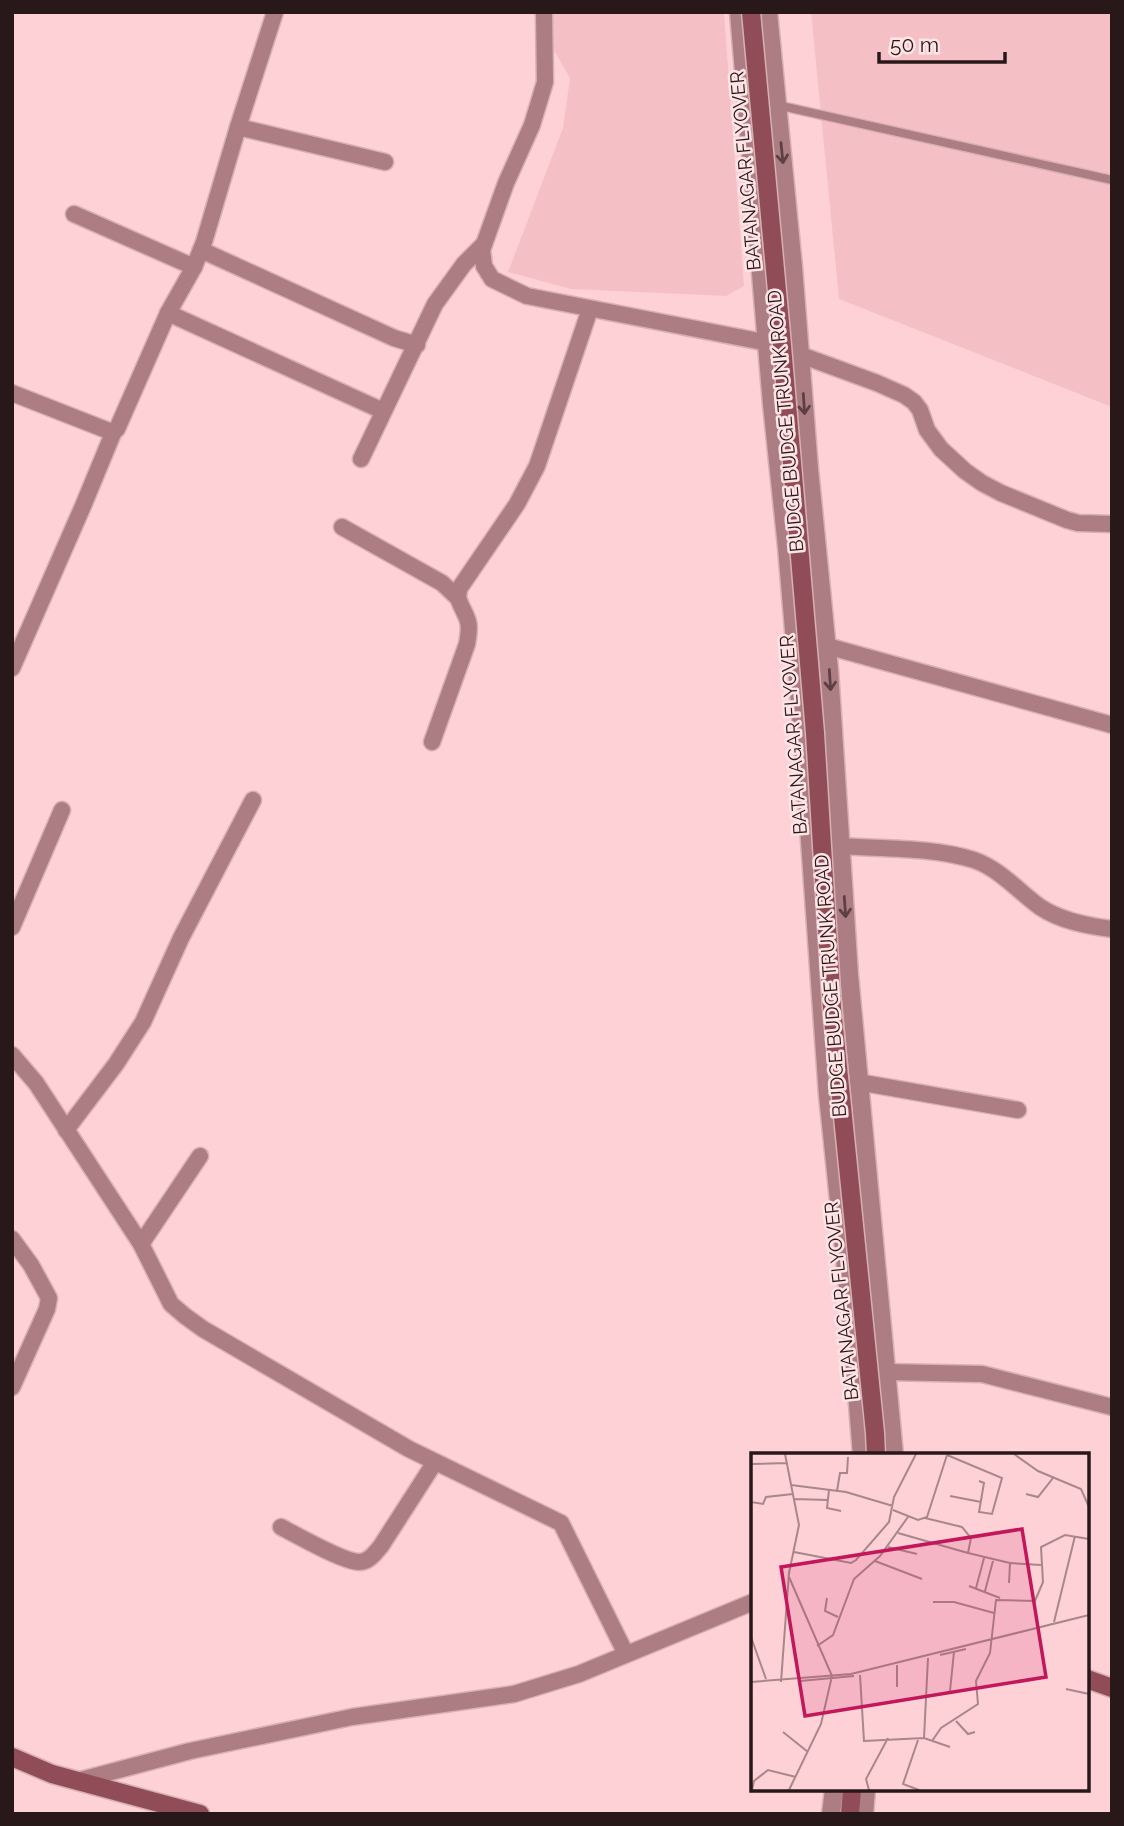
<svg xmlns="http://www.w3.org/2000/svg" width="1124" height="1826" font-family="Raleway,sans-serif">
<rect width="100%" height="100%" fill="#fed1d6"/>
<g fill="#f4c0c6">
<path d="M534 12H724L744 286 726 296 571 289 508 272 563 128 570 78 533 14Z"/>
<path d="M811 12H1112V407L839 299Z"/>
</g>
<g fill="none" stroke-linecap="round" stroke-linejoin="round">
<defs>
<path id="service" d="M777 105 1112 180"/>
<g id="minor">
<path d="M544 12 545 82 532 125 506 183 482 250 484 266 492 279 527 296 768 343 877 383 904 395 914 402 920 410 927 430 941 449 965 471 982 483 1001 493 1067 520 1078 523 1112 524"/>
<path d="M238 127 275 12"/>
<path d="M74 214 194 267"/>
<path d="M201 250 394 338 417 345"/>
<path d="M168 313 383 411"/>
<path d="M12 393 109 431H114L117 429 168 313 194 267 204 242 238 127 385 162"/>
<path d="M361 459 435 304 464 264 484 244"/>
<path d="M342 527 442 583 458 598"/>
<path d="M827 646 1112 725"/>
<path d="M12 668 83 506 114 431"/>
<path d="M432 742 467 644C472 617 466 620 458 598L459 589 517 504 537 466 590 309"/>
<path d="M840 846C883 849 934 847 974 860 1000 869 1019 892 1040 907 1061 921 1087 926 1112 929"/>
<path d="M12 927 62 810"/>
<path d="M12 1055 36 1083 141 1244 171 1304 185 1316 203 1329 409 1449 561 1523 626 1654"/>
<path d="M858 1082 1018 1110"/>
<path d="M66 1130 116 1064 143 1022 181 938 253 800"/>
<path d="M12 1239 31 1265 49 1298 47 1309 12 1387"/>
<path d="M141 1244 200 1156"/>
<path d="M886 1372 982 1374 1112 1407"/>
<path d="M281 1527C296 1535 344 1562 359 1562 369 1562 375 1553 381 1546L435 1462"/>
<path d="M77 1781 190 1751 352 1717 514 1694 579 1674 753 1602"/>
</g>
<g id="tertiary">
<path d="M739 12 772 404 787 547 801 713 828 1095 851 1315 862 1455"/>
<path d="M768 12 793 267 809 469 829 670 849 975 894 1455"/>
<path d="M831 1814 834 1789"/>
<path d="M864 1814 866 1789"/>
</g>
<g id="secondary">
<path d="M1087 1679 1112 1688"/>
<path d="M12 1757 52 1774 200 1814"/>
<path d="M850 1814 852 1789"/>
</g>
</defs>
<use href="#service" stroke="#d7b0b4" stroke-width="11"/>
<use href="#minor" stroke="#d7b0b4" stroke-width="19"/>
<use href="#tertiary" stroke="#d7b0b4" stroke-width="21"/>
<use href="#secondary" stroke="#d7b0b4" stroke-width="21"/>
<use href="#service" stroke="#ac7d82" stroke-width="8"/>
<use href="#minor" stroke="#ac7d82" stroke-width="16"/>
<use href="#tertiary" stroke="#ac7d82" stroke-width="18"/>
<use href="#secondary" stroke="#904d57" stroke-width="18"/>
<defs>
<path id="secondary-bridge" d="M751 12 781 334 815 733 832 1008 875 1433 876 1455"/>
</defs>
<use href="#secondary-bridge" stroke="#d7b0b4" stroke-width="21" stroke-linecap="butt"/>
<use href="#secondary-bridge" stroke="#904d57" stroke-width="18"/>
</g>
<defs><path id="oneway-shaft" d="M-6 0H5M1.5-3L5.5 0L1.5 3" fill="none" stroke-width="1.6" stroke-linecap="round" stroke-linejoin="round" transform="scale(1.75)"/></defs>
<g stroke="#5d4044">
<use href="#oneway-shaft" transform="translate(782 153) rotate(84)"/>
<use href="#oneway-shaft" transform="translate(804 404) rotate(86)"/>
<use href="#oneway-shaft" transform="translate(830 680) rotate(86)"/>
<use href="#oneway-shaft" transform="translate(845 907) rotate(86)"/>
</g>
<g text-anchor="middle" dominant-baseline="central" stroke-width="5" stroke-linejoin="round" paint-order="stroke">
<g font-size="19" fill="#28181a" stroke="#ffe4e6">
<text transform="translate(745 171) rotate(-95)">BATANAGAR FLYOVER</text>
<text transform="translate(785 421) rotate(-95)">BUDGE BUDGE TRUNK ROAD</text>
<text transform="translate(793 735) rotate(-94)">BATANAGAR FLYOVER</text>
<text transform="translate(830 986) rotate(-94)">BUDGE BUDGE TRUNK ROAD</text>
<text transform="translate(841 1301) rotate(-96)">BATANAGAR FLYOVER</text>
</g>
</g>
<g transform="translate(751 1453)">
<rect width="338" height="338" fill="#fed1d6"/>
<path fill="none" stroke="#a8878b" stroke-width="2" d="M263 1 287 18 330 36 338 54M196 2 251 25 241 61 228 59 233 30 228 28M0 11 36 10M40 32 95 39 142 53M78 37 76 55 90 58M86 38 89 20H96L97 4M275 41 287 44 302 25M199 43 230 49M43 46 77 47M0 49 12 51 15 44 42 41M142 57 167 67 176 64 196 2M174 65 211 74 220 85 217 100 259 110 258 130M147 80 217 100M137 94 166 101M43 99 100 110 105 107 138 69 143 44 165 1M124 108 171 126M259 110 290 112M38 124 81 223M218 133 249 145M225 135 233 105M234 138 242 108M76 145 74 158 87 164M182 149H203L243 160M303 169 324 83M0 184 15 226M66 193 82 182 103 126 129 103 157 64M189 202 215 196M109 222 113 288 173 285 199 294M49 228 103 223M0 229 100 221 338 162M30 229 38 120 48 72 34 1M146 234V212M315 236 338 241M199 238 203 199M205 268 217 281 224 279M32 279 57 299M173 285 177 205M167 287 152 331 168 337M181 288 190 275 227 251 225 228 239 200 245 147 284 148 292 129 290 94 314 82 338 86M1 337 3 328 17 317 45 324M38 337 70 271 81 223M118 337 115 326 137 285"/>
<path fill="#c2185b" fill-opacity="0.15" stroke="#c2185b" stroke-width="3.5" d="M271 76 295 224 54 263 30 114Z"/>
<rect width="338" height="338" fill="none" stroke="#28181a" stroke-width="3.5"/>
</g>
<rect width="1124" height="1826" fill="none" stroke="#28181a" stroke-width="28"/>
<path d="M879 52v10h126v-10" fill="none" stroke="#28181a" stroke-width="3.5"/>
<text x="890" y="52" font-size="21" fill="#28181a" stroke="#ffe4e6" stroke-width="5" paint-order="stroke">50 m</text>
</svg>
